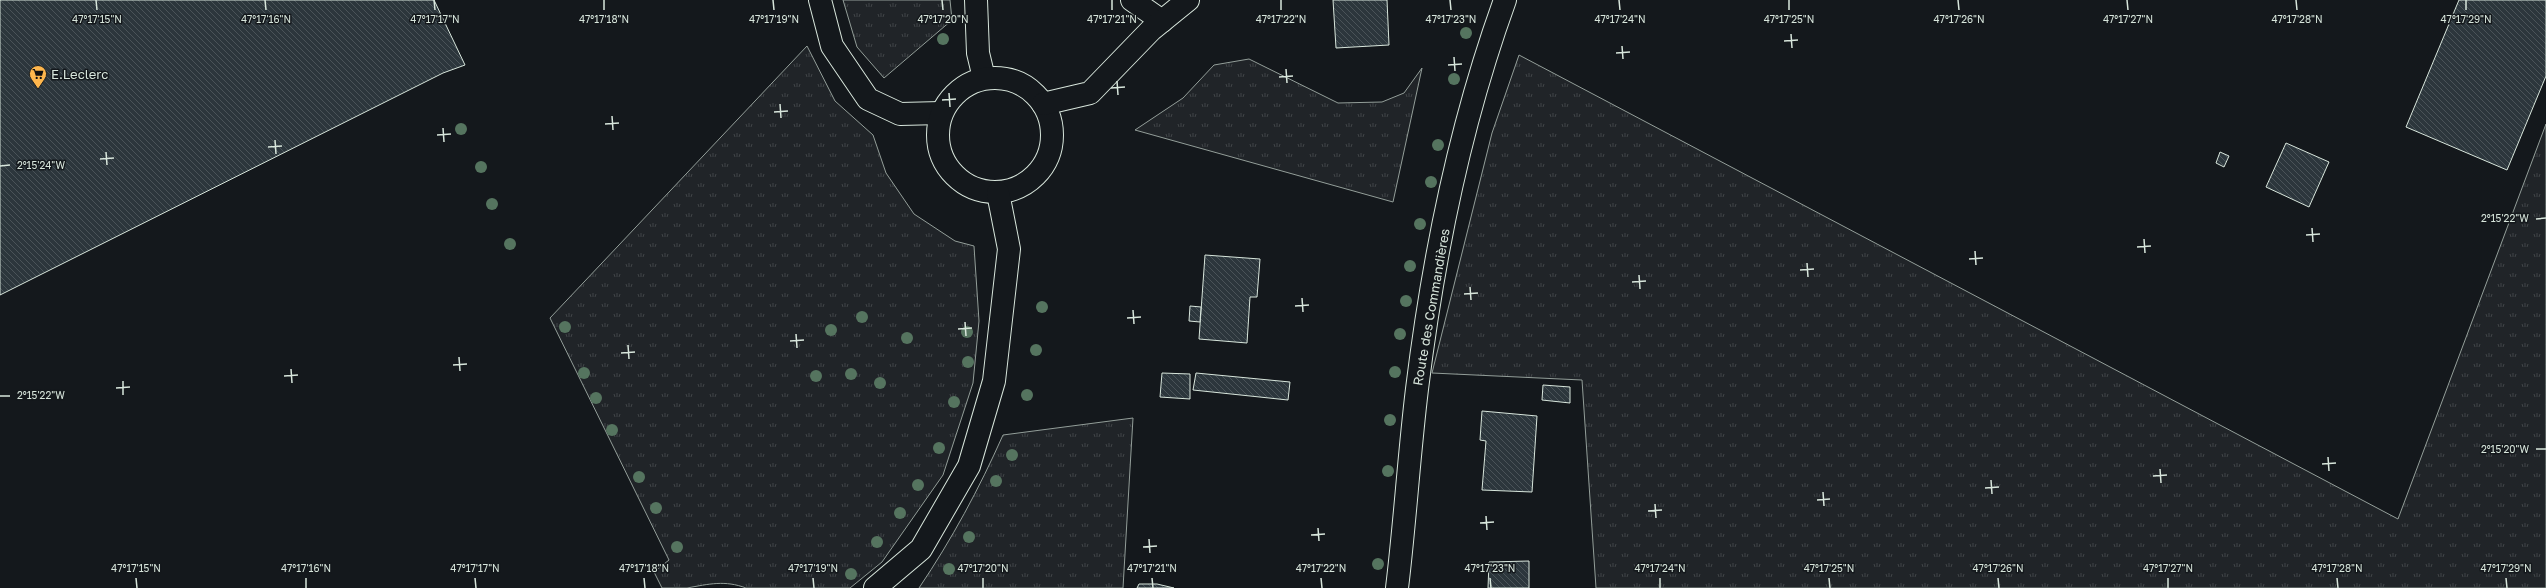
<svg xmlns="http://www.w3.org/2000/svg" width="2546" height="588" font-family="'Golos Text',sans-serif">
<defs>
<pattern id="grass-tufts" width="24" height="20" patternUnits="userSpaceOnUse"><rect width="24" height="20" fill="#202428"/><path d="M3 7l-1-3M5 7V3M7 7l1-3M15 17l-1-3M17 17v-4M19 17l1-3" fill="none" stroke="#404447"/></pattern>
<pattern id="building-back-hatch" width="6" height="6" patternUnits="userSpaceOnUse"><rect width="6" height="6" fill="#2c363c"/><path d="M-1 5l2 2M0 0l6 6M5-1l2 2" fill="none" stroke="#4a5358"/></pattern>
</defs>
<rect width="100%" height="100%" fill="#14181c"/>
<g fill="url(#grass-tufts)" stroke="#939e99">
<path d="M843 0H950L952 20 884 78 857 47Z"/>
<path d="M807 46 835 101 873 135 886 173 914 214 955 241 974 246 979 321 973 383 943 475 882 562 850 588H746C725 580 709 584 687 588 679 588 670 588 662 588L654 572 669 560 550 318Z"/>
<path d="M1519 55 2398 519 2546 124V588H1596L1582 380 1432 373 1492 133Z"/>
<path d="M1249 59 1338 103 1382 102 1404 93 1422 68 1393 202 1135 130 1183 98 1214 65Z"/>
<path d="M1133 418 1123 588H919C952 539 979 489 1003 435Z"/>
</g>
<g fill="url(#building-back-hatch)" stroke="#d8e6dc">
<path d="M0 0H434L465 65 443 73 0 295Z"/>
<path d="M1333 0H1387L1389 45 1336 48Z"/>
<path d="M2459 0H2546V76L2507 170 2406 127Z"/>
<path d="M2286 143 2329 162 2309 207 2266 187Z"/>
<path d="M2220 152 2229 156 2224 167 2216 163Z"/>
<path d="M1205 255 1260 259 1257 297H1250L1247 343 1199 339Z"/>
<path d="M1190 306 1201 307 1200 322 1189 321Z"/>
<path d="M1162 373 1190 374V399L1160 397Z"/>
<path d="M1196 373 1290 382 1288 400 1193 390Z"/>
<path d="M1543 385 1570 387V403L1542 400Z"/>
<path d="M1482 411 1537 416 1532 492 1482 490 1486 441 1480 440Z"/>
<path d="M1529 561V588H1488L1489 562Z"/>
<path d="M1139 584H1157L1174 588H1137Z"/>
</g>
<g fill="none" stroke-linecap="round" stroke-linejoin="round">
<defs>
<g id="minor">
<path d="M820 0 832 46 868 99 900 114 941 113"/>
<path d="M976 0 978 53 984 78"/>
<path d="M1132 0 1162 21"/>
<circle cx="995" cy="135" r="57"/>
<path d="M1043 104 1090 93 1151 30 1188 0"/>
<path d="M875 588 921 549 969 466 994 381 1009 249 998 193"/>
</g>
<path id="major" d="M1397 588C1405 522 1409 455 1417 389 1433 258 1460 124 1505 0"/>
</defs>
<use href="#minor" stroke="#d8e6dc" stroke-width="24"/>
<use href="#major" stroke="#d8e6dc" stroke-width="24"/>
<use href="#minor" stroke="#14181c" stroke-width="22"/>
<use href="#major" stroke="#14181c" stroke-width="22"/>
</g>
<g fill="#55745f">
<circle cx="1466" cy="33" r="6"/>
<circle cx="943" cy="39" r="6"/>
<circle cx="1454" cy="79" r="6"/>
<circle cx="461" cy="129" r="6"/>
<circle cx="1438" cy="145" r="6"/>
<circle cx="481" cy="167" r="6"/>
<circle cx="1431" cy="182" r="6"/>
<circle cx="492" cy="204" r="6"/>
<circle cx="1420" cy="224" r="6"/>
<circle cx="510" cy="244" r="6"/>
<circle cx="1410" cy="266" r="6"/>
<circle cx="1406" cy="301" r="6"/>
<circle cx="1042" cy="307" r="6"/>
<circle cx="862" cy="317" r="6"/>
<circle cx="565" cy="327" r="6"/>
<circle cx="831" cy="330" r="6"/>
<circle cx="967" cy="332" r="6"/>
<circle cx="1400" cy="334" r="6"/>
<circle cx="907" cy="338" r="6"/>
<circle cx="1036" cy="350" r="6"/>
<circle cx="968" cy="362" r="6"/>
<circle cx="1395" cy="372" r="6"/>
<circle cx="584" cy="373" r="6"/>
<circle cx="851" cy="374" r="6"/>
<circle cx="816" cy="376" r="6"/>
<circle cx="880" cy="383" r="6"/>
<circle cx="1027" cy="395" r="6"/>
<circle cx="596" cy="398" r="6"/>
<circle cx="954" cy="402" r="6"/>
<circle cx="1390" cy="420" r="6"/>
<circle cx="612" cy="430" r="6"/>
<circle cx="939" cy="448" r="6"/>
<circle cx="1012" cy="455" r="6"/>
<circle cx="1388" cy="471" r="6"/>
<circle cx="639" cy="477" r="6"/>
<circle cx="996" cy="481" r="6"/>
<circle cx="918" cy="485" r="6"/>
<circle cx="656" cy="508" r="6"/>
<circle cx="900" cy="513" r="6"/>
<circle cx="969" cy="537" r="6"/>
<circle cx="877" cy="542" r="6"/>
<circle cx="677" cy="547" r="6"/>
<circle cx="1378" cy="564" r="6"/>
<circle cx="949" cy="569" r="6"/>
<circle cx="851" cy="574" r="6"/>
</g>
<path fill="none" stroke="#d8e6dc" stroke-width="1.5" d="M96 0 97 10M265 0 266 10M434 0 435 10M604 0V10M773 0 774 10M942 0 943 10M1112 0V10M1281 0V10M1450 0 1451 10M1619 0 1620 10M1789 0V10M1958 0 1959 10M2127 0 2128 10M2296 0 2297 10M2466 0V10M1791 34 1792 48M1784 41 1798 40M1622 46 1623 59M1616 53 1630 52M1454 57 1455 71M1448 65 1462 64M1286 69 1287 83M1279 77 1293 76M1117 81 1118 95M1111 88 1125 87M949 93 950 107M942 100 956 99M780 104 781 118M774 112 788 111M612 116 613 130M605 124 619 123M443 128 444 142M437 135 451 134M275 140 276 154M268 147 282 146M106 152 107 165M100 159 114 158M0 166 10 165M2536 219 2546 218M2312 228 2313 242M2306 235 2320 234M2144 239 2145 253M2137 247 2151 246M1975 251 1976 265M1969 259 1983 258M1807 263 1808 277M1800 270 1814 269M1639 275 1640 289M1632 282 1646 281M1470 287 1471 300M1464 294 1478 293M1302 298 1303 312M1295 306 1309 305M1133 310 1134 324M1127 318 1141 317M965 322 966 336M958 329 972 328M796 334 797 348M790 341 804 340M628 345 629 359M621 353 635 352M459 357 460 371M453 365 467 364M291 369 292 383M284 376 298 375M123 381V395M116 388 130 387M0 396H10M2536 449H2546M2328 457 2329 471M2322 464 2336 463M2160 469 2161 483M2153 476 2167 475M1991 480 1992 494M1985 488 1999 487M1823 492 1824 506M1817 500 1830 499M1655 504 1656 518M1648 511 1662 510M1486 516 1487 530M1480 523 1494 522M1318 528 1319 541M1311 535 1325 534M1149 539 1150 553M1143 547 1157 546M136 578 137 588M306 578V588M475 578 476 588M644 578 645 588M813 578 814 588M983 578V588M1152 578 1153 588M1321 578 1322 588M1490 578 1491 588M1660 578V588M1829 578 1830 588M1998 578 1999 588M2168 578V588M2337 578 2338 588M2506 578 2507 588"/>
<defs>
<symbol id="supermarket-pin" viewBox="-11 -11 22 30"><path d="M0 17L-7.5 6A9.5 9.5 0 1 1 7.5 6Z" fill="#ffb74d" stroke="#14181c"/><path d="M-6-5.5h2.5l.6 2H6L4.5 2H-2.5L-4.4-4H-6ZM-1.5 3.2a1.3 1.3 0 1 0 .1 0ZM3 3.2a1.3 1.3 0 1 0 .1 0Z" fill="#111"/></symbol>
</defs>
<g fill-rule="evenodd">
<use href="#supermarket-pin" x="28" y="64" width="20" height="27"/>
</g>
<g text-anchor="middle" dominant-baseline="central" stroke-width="3" stroke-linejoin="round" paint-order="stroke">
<g font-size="13" fill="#d8e6dc" stroke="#14181c" text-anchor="start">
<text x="51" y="74">E.Leclerc</text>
</g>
<g font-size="13" fill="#d8e6dc" stroke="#14181c">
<text transform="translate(1431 307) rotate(-80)">Route des Commandières</text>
</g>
</g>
<g font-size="10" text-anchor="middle" fill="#d8e6dc" stroke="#14181c" stroke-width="3" stroke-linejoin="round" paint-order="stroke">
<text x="97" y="23">47°17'15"N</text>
<text x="266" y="23">47°17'16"N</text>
<text x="435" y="23">47°17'17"N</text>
<text x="604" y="23">47°17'18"N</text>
<text x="774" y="23">47°17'19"N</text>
<text x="943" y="23">47°17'20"N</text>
<text x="1112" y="23">47°17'21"N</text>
<text x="1281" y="23">47°17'22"N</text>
<text x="1451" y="23">47°17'23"N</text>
<text x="1620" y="23">47°17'24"N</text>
<text x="1789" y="23">47°17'25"N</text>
<text x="1959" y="23">47°17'26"N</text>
<text x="2128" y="23">47°17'27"N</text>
<text x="2297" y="23">47°17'28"N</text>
<text x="2466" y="23">47°17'29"N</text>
<text x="41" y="169">2°15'24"W</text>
<text x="2505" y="222">2°15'22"W</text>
<text x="41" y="399">2°15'22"W</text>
<text x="2505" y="453">2°15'20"W</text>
<text x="136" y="572">47°17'15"N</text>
<text x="306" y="572">47°17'16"N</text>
<text x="475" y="572">47°17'17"N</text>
<text x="644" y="572">47°17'18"N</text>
<text x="813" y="572">47°17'19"N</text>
<text x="983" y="572">47°17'20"N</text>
<text x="1152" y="572">47°17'21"N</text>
<text x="1321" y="572">47°17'22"N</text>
<text x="1490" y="572">47°17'23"N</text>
<text x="1660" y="572">47°17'24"N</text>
<text x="1829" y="572">47°17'25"N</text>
<text x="1998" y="572">47°17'26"N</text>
<text x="2168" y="572">47°17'27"N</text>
<text x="2337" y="572">47°17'28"N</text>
<text x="2506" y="572">47°17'29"N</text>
</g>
</svg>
